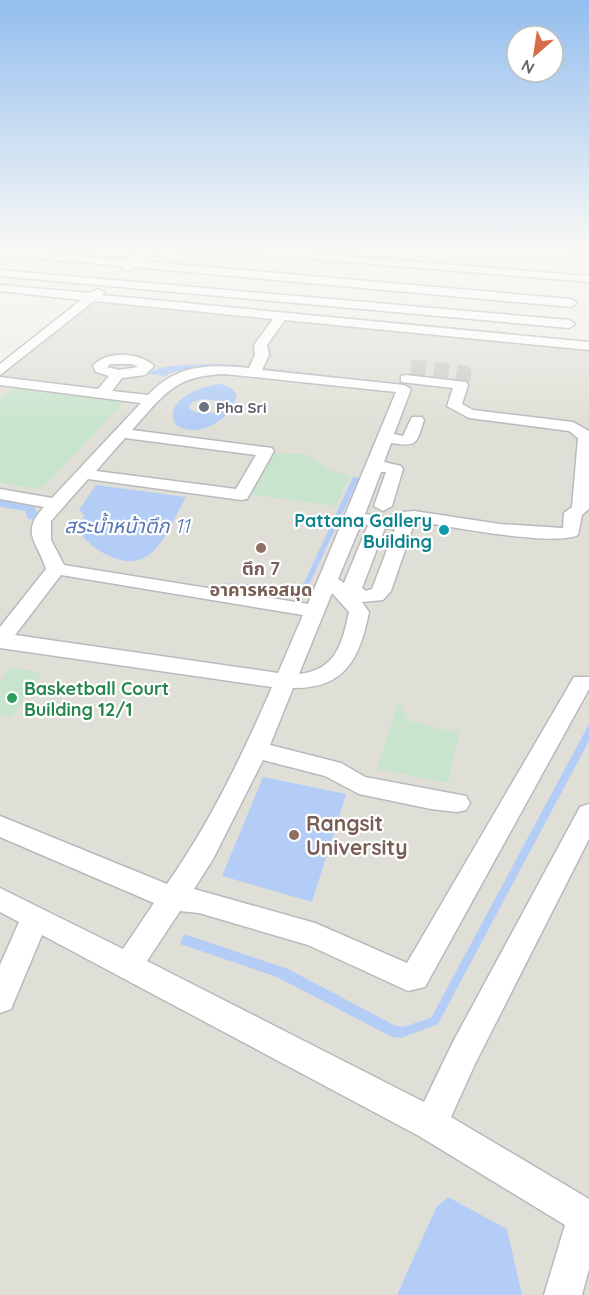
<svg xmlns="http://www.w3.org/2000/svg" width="589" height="1295" font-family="Quicksand,'Noto Sans Thai',sans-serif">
<rect width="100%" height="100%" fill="#f0f0e9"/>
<path fill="#e0dfd7" d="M87 303 231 312 589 349V1295H0V375Z"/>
<g fill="#c8e4cd">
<path d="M15 387 127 399 41 489 0 483V400Z"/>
<path d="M270 453 306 454 330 470 350 475 336 506 246 494Z"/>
<path d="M10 667 42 673 12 717 0 715V681Z"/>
<path d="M398 702 410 721 459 733 448 783 377 769Z"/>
</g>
<g fill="#b3cdf6">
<path d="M228 364 386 382 227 366 173 372 165 376 148 374C159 362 211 365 228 364Z"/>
<path d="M222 384 233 389 237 395 233 408 223 407 219 401 203 399 192 402 189 408C202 419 216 409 231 411 216 426 197 436 177 426 160 400 203 385 222 384Z"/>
<path d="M353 477 359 478 308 587 291 590 221 583 297 586 304 583Z"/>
<path d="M96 485 186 497C170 525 156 572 117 559 100 553 90 546 79 532L84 515 79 510Z"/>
<path d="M0 499 32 505 38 513 34 520 28 519 25 511 0 507Z"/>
<path d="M589 724V741L438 1024 401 1038 392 1037 277 977 180 944 184 934 288 969 394 1025 403 1027 431 1018Z"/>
<path d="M263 777 346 794 312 902 222 876Z"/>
<path d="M448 1197 507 1229 522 1295H397L436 1208Z"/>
</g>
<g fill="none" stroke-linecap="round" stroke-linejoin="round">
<path stroke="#ccccc8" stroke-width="15" stroke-dasharray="15 8" stroke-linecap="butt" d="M411 367 464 373 461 385"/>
<defs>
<g id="minor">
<path d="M147 245H158L140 261 571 299 577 303 571 307 134 267 126 271 122 270V266L0 255V249L129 260Z"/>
<path d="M172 245H212L589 276V282L177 248Z"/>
<path d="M563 245H589V249L568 248Z"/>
<path d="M0 270 569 320 575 324 569 328 0 276Z"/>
<path d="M0 285 89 293 98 289 104 292 102 295 589 342V350L285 320 267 345 269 355 262 370 404 385 411 389 394 434 403 436 412 417H422L424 420C416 444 418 447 391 443L384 462 401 466 403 469 392 506 383 511 374 506 386 472H381L365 514 399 519 403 512 414 511 500 524 563 528 564 513 572 507 578 438 569 431 469 418 447 406 453 388 401 382V376L406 375 466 382 468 385 462 404 473 410 573 422 589 431V509L582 515 578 535C554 547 447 526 415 521L391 591 383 600 362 602 369 612C360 658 345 689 293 688L270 745 341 763 365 777 466 796 470 803 466 810 457 812 431 809 359 794 325 776 263 760 213 859 194 889 315 923 407 963 574 677H589V689L425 987 408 991 308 945 199 913 180 911 147 961 424 1102 453 1042 580 807 589 804V839L475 1064 451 1117 589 1199V1269L582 1295H544L565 1225 419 1136 42 935 11 1009 0 1013V965L19 922 0 912V888L123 949 154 903 0 837V816L167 884C210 823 242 756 272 687L0 648V627L46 569C37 541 20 533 44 507L0 499V489L52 498 141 403 0 385V377L98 389 109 376 96 372 93 366C106 350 140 352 154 366L145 375 122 378 112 391 148 395C177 364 209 364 249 368L255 355 254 345 273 319 94 301 0 375V364L81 300 0 291ZM110 364H132L138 367 119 370 107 367ZM225 374 396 392 308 604 64 565 51 540V521L88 479 241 500 247 499 274 451 272 448 132 430C165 394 173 376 225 374ZM125 438 256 455 236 489 96 471ZM361 524 368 525 344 583 338 579ZM385 528 395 529 372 589 366 591 362 588ZM61 575 303 615 278 673 15 635ZM332 593 349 612C342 644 336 670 299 674Z"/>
</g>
</defs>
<use href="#minor" stroke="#b8b9bd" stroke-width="3"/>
<use href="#minor" fill="#fff" fill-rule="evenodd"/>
</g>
<linearGradient id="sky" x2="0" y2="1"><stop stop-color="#93beee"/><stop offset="0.58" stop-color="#f8f8f5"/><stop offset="1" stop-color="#f8f8f5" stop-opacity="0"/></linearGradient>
<rect width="589" height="426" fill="url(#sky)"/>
<circle fill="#6b7280" stroke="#fff" stroke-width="2" cx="204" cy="407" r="6"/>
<circle fill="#0f9aa8" stroke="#fff" stroke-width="2" cx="444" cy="530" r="6"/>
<g fill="#8d6e63" stroke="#fff" stroke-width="2">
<circle cx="261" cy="548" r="6"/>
<circle cx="294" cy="835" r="6"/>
</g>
<circle fill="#2e9e5b" stroke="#fff" stroke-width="2" cx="12" cy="698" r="6"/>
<g text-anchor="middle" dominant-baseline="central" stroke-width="4.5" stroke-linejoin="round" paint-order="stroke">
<g font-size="15" font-weight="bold" fill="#5b616d" stroke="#fff" text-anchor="start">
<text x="216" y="407">Pha Sri</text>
</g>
<g font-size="18" font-weight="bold" fill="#0d838f" stroke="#fff" text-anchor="end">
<text x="432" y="520">Pattana Gallery<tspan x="432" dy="21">Building</tspan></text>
</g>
<g font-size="18" font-weight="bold" fill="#785e54" stroke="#fff">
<text x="261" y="568">ตึก 7<tspan x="261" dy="21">อาคารหอสมุด</tspan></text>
</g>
<g font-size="18" font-weight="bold" fill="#27864d" stroke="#fff" text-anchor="start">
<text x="24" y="688">Basketball Court<tspan x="24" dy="21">Building 12/1</tspan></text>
</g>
<g font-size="20" font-style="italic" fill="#5775b8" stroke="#fff">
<text x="127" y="525">สระน้ำหน้าตึก 11</text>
</g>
<g font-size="21" font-weight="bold" fill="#785e54" stroke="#fff" text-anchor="start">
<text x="306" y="823">Rangsit<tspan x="306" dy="24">University</tspan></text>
</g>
</g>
<g transform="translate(535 54) rotate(209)"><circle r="28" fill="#ffffff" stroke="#bfc0c2" stroke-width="1.5"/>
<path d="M0-4.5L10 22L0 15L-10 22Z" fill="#d76c48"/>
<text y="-9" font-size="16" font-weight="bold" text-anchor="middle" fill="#606267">N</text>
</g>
</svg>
